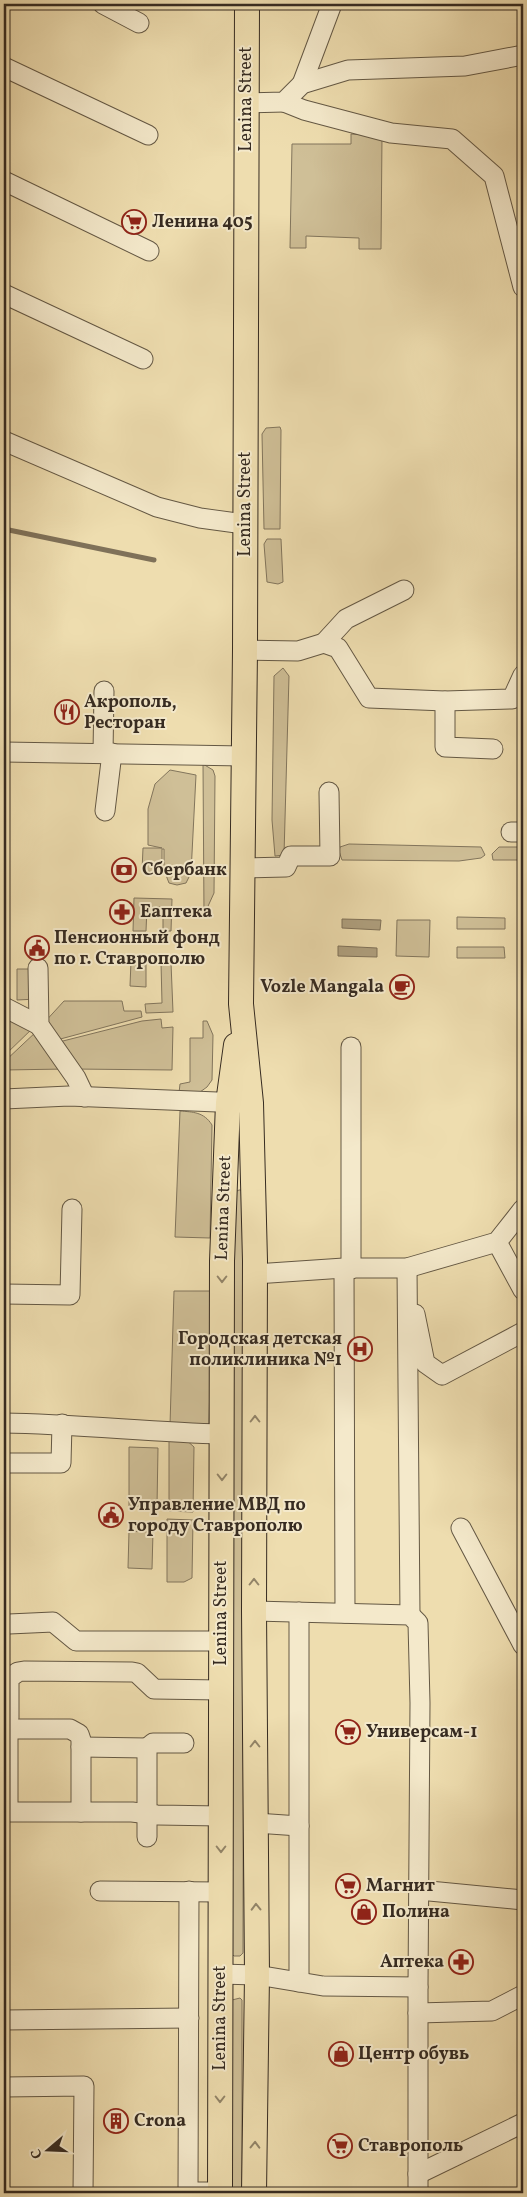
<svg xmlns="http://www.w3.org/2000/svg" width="527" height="2197" font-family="Vollkorn,serif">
<rect width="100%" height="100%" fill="#eeddaf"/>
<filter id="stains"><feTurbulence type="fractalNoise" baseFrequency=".004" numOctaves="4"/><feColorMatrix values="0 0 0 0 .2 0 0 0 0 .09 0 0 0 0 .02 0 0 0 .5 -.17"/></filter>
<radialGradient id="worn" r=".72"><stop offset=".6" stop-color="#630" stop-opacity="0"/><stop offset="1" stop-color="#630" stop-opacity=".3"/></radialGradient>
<g fill="#cfbf97" stroke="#82755c">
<path d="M351 134 382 136 381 249H359V238L306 236V248H290L292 144H351Z"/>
<path d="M280 427 281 430 280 529H264L262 434 266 428Z"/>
<path d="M267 539H281L283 582 278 584 267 582 264 544Z"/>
<path d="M283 668 289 676 284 855 275 856 272 820 274 676Z"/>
<path d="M203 764 213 770 215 776 214 893 204 915Z"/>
<path d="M170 770 196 775 191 873 186 883 177 885 169 883 164 870V849H162V872L142 871 143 848H162L148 845V809L155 784Z"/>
<path d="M349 844 481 847 485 855 481 858 459 861 342 860 339 851 340 847Z"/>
<path d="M499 847H523V860H493L492 854Z"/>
<path d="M134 898 172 899 171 931H163V907H147L146 931H133Z"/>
<path d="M457 917 505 918V929H457Z"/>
<path d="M397 920H430L429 957 396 956Z"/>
<path d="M457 947H504L505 958H457Z"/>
<path d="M131 961H146V987L130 986Z"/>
<path d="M161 963H171L173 1012 146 1013 145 1004 162 1003Z"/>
<path d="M17 969H37V999L17 1000Z"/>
<path d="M64 1001H122L124 1011H141L142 1017 53 1041 42 1025Z"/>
<path d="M4 1010 35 1026 4 1056Z"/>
<path d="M161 1019 162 1028 173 1027 172 1070 73 1069 55 1043 142 1021Z"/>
<path d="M203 1021H207L213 1035 212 1080 207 1087 200 1092 179 1093 180 1084 190 1082V1038H203Z"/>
<path d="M38 1030 66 1069 4 1070V1062Z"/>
<path d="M180 1111C193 1112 204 1112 212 1125L210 1238 175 1237Z"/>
<path d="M239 1190H242L244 1260 243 1953 240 1956H234L231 1953 233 1260 235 1192Z"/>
<path d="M174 1291H212L209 1424 170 1425Z"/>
<path d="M169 1437 184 1438 194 1447 193 1512 169 1511Z"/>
<path d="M129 1447 158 1448 157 1506H129Z"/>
<path d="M167 1519 193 1520 192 1578 184 1582H167Z"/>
<path d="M129 1531 153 1532 152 1569 128 1568Z"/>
<path d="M240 1998 242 2000V2193H232V2000Z"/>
</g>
<g fill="#afa07f" stroke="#7f7159">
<path d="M342 919 381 920 380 930 342 928Z"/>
<path d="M338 946 377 948V957L338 956Z"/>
</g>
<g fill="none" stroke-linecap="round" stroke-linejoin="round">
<path stroke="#7f7159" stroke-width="5" d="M4 529 154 560"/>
<defs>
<g id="minor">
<path d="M103 4 139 23"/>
<path d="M4 67 148 135"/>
<path d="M302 84 332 4"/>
<path d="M284 102 304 110 391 133 452 139 494 176 523 287"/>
<path d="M246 103 284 102 302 84 348 70 465 66 523 55"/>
<path d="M4 181 149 251"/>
<path d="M4 294 143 359"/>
<path d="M4 441 157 507 200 518 244 524"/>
<path d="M324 643 346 619 404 590"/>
<path d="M245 650 298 651 324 643 338 648 369 698 445 701 512 699 523 675"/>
<path d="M445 701V747L493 749"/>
<path d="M4 752 244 756"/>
<path d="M103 753 104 691"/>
<path d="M105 811 112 753"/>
<path d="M511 832H523"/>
<path d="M243 868 286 867 291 856H330L329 792"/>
<path d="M38 968 39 1025 76 1078 85 1097"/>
<path d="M4 1007 39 1025"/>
<path d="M351 1047V1269"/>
<path d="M4 1099 69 1096 242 1103"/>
<path d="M497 1242 523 1290"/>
<path d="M344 1268 345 1613"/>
<path d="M407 1268 410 1615"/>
<path d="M255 1274 344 1268H407L497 1242 523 1209"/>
<path d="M4 1294 70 1295 72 1209"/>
<path d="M415 1314 425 1363 442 1375 523 1332"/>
<path d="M4 1423C77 1424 149 1432 222 1434"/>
<path d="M4 1463H61L62 1424"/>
<path d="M461 1528 523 1645"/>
<path d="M9 1624 53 1622 76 1641H221"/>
<path d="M9 1718V1678L18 1672 24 1671 132 1672 137 1673 154 1689 221 1690"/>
<path d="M9 1729H70L79 1734 81 1740V1812"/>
<path d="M81 1747 147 1748"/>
<path d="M8 1811V1718"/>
<path d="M4 1812H132L157 1815 221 1816"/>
<path d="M256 1823 299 1826"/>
<path d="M147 1837V1748L153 1743H184"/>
<path d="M419 1890 523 1900"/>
<path d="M100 1891 220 1892"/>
<path d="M220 1974 257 1975 323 1986 418 1987 420 1703 418 1623 410 1615 254 1611"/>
<path d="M299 1982V1612"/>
<path d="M418 2013 492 2011 523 1995"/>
<path d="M4 2020 189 2018"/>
<path d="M4 2087 84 2086 83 2193"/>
<path d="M418 2174 523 2123"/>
<path d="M188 2192H220"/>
<path d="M188 2193 189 1891"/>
<path d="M418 2193V1987"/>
</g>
<g id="major">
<path d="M247 4 245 650 241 1004 251 1103 255 1261 254 1611 257 1975 254 2193"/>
<path d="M220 2193 222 1261 228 1103 236 1045"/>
</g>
</defs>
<use href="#minor" stroke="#645844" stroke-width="21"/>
<use href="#major" stroke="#362b21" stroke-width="26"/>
<use href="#minor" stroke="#f4e9cb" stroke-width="19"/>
<use href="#major" stroke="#eeddaf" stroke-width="24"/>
</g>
<defs><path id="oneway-chevron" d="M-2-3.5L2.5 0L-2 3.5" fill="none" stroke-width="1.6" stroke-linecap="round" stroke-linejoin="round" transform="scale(1.25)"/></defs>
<g stroke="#928468">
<use href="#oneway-chevron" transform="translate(222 1279) rotate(90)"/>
<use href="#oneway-chevron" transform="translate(255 1419) rotate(-90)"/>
<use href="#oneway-chevron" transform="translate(222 1477) rotate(90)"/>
<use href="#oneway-chevron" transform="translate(254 1582) rotate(-90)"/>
<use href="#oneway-chevron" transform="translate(255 1744) rotate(-90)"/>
<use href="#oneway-chevron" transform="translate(221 1849) rotate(90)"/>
<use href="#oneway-chevron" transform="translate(256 1907) rotate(-91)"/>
<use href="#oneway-chevron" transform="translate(220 2099) rotate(90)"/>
<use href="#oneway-chevron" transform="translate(255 2145) rotate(-89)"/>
</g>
<defs>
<symbol id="supermarket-ring" viewBox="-11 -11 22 22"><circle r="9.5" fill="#f4e9cb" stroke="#8f2418" stroke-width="1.5"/><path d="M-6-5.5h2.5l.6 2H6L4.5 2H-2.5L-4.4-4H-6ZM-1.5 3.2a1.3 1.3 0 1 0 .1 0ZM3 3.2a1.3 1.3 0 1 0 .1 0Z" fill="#8f2418"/></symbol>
<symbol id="restaurant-ring" viewBox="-11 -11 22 22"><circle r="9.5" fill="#f4e9cb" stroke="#8f2418" stroke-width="1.5"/><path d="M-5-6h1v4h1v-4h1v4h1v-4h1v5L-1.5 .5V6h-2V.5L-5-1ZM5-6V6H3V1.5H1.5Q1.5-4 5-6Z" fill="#8f2418"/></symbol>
<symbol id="bank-ring" viewBox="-11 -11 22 22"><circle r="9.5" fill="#f4e9cb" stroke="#8f2418" stroke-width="1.5"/><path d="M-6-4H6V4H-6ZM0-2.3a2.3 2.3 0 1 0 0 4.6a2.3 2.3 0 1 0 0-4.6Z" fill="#8f2418"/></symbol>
<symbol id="pharmacy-ring" viewBox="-11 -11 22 22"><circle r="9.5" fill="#f4e9cb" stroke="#8f2418" stroke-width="1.5"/><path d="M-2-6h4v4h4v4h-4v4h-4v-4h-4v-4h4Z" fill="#8f2418"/></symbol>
<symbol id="civic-ring" viewBox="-11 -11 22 22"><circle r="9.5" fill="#f4e9cb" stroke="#8f2418" stroke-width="1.5"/><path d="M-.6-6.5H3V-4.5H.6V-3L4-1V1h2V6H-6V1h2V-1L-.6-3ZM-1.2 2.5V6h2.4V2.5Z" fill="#8f2418"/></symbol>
<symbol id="cafe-ring" viewBox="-11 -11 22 22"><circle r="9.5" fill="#f4e9cb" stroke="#8f2418" stroke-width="1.5"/><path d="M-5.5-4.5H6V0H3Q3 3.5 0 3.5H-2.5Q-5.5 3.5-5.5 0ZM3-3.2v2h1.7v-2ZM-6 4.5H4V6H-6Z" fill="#8f2418"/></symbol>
<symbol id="hospital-ring" viewBox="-11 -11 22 22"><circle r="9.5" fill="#f4e9cb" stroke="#8f2418" stroke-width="1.5"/><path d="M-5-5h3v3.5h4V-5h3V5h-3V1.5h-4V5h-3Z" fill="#8f2418"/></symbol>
<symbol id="shop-ring" viewBox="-11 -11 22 22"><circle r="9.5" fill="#f4e9cb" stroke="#8f2418" stroke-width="1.5"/><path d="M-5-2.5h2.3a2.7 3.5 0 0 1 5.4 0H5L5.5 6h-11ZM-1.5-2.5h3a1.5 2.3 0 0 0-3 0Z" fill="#8f2418"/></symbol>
<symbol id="building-ring" viewBox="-11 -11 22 22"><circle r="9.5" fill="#f4e9cb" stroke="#8f2418" stroke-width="1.5"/><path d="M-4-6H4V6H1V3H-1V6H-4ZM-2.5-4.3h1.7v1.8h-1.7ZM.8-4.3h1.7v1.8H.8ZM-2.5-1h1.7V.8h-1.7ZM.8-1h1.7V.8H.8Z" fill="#8f2418"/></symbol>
</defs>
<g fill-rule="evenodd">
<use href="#supermarket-ring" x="120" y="208" width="28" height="28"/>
<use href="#restaurant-ring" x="53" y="698" width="28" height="28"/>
<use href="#bank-ring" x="110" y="856" width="28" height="28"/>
<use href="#pharmacy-ring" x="108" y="898" width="28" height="28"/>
<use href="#civic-ring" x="23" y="934" width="28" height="28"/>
<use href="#cafe-ring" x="388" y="973" width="28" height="28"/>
<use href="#hospital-ring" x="346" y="1335" width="28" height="28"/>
<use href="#civic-ring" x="97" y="1501" width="28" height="28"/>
<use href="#supermarket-ring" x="334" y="1718" width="28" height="28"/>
<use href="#supermarket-ring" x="334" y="1872" width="28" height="28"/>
<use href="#shop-ring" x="350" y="1898" width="28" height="28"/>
<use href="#pharmacy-ring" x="447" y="1948" width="28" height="28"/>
<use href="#shop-ring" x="327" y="2040" width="28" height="28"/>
<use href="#building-ring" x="102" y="2107" width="28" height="28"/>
<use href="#supermarket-ring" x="326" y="2132" width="28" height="28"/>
</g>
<g text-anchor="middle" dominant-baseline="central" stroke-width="4" stroke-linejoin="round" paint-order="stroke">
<g font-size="18" fill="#362b21" stroke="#f4e9cb">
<text transform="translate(246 99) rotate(-90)">Lenina Street</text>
<text transform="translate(245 504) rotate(-90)">Lenina Street</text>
<text transform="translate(224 1208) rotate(-88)">Lenina Street</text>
<text transform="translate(221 1613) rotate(-90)">Lenina Street</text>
<text transform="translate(220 2018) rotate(-90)">Lenina Street</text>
</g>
<g font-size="18" font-weight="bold" fill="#362b21" stroke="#f4e9cb" text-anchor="start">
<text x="152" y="222">Ленина 405</text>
<text x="84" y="702">Акрополь,<tspan x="84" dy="21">Ресторан</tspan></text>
<text x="142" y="870">Сбербанк</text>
<text x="140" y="912">Еаптека</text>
<text x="54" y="938">Пенсионный фонд<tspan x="54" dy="21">по г. Ставрополю</tspan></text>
<text x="384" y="987" text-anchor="end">Vozle Mangala</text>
<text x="342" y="1339" text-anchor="end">Городская детская<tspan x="342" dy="21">поликлиника №1</tspan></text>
<text x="128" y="1505">Управление МВД по<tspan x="128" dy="21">городу Ставрополю</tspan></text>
<text x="366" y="1732">Универсам-1</text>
<text x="366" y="1886">Магнит</text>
<text x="382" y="1912">Полина</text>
<text x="444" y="1962" text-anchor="end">Аптека</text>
<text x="358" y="2054">Центр обувь</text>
<text x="134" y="2121">Crona</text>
<text x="358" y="2146">Ставрополь</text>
</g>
</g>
<rect width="527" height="2197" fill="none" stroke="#eeddaf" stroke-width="20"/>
<rect x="5" y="5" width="517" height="2187" fill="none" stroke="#362b21" stroke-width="2.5"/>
<rect x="10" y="10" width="507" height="2177" fill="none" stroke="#362b21"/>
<g transform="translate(48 2150) rotate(251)" stroke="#f4e9cb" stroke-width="4" paint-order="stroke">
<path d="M0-4L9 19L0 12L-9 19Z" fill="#362b21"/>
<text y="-8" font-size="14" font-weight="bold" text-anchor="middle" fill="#362b21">С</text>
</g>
<rect width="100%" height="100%" filter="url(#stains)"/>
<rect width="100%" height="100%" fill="url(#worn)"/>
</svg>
